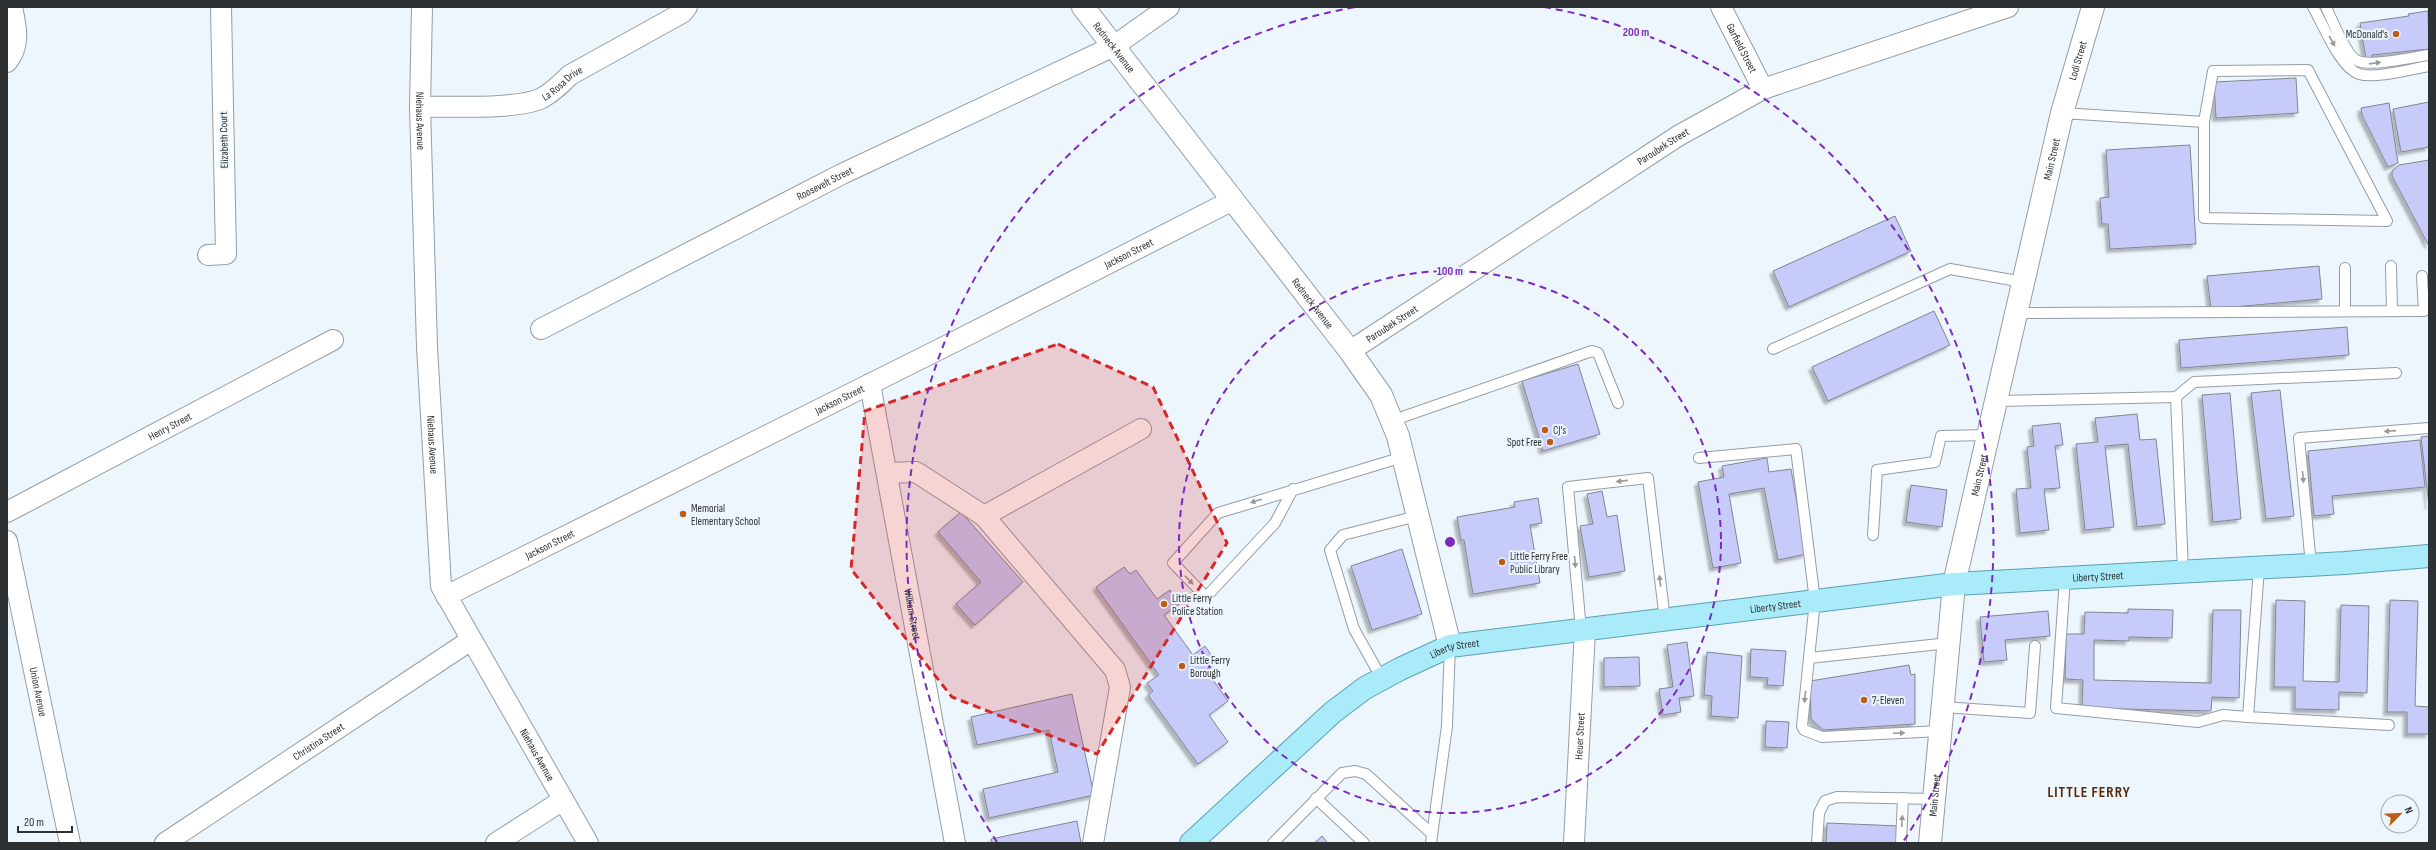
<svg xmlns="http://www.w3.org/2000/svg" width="2436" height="850" font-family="'Sofia Sans Condensed',sans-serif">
<defs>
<filter id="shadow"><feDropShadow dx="-3.5" dy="3.5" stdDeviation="1" flood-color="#0004"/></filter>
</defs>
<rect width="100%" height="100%" fill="#eef6fd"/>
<g fill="#c6cbf9" stroke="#838590" filter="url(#shadow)">
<path d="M2428 11 2429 49 2372 55V58L2366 59 2360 23 2409 16 2408 14Z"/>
<path d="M2296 78 2298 113 2216 118 2214 82Z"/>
<path d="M2429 102V147L2401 152 2393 109Z"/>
<path d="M2389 103 2398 163 2388 167 2362 115 2361 108Z"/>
<path d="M2190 145 2196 244 2110 249 2108 224H2102L2100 198 2109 197 2106 150Z"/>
<path d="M2429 160V246L2392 176V171L2399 165Z"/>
<path d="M1895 216 1911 251 1789 307 1773 271Z"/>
<path d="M2319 266 2322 299 2211 309 2207 276Z"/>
<path d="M1934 311 1950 345 1828 401 1812 367Z"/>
<path d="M2347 327 2349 355 2181 368 2179 340Z"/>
<path d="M1578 364 1600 434 1543 451 1522 381Z"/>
<path d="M2280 390 2294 516 2266 519 2251 393Z"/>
<path d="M2230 393 2241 519 2213 522 2202 395Z"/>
<path d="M2137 414 2140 440 2156 439 2165 524 2137 527 2128 444 2105 446 2114 527 2085 530 2076 444 2098 442 2095 418Z"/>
<path d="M2060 423 2063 445 2055 446 2060 488 2044 489 2049 530 2020 533 2016 489 2031 488 2027 447 2034 446 2032 426Z"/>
<path d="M2429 436V506L2421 437Z"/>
<path d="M2420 440 2425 487 2332 496 2334 514 2314 516 2308 451Z"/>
<path d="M1767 458 1769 472 1791 469 1806 554 1778 560 1764 488 1729 494 1741 563 1713 568 1698 482 1724 477 1722 466Z"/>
<path d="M1911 485 1947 490 1942 527 1906 522Z"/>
<path d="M1602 491 1607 517 1617 515 1625 571 1589 577 1580 526 1593 524 1587 494Z"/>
<path d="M1538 498 1542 523 1530 525 1540 583 1473 594 1464 540H1461L1457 517 1515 507 1514 502Z"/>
<path d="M961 512 1023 582 975 625 956 604 981 582 938 532Z"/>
<path d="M1402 549 1422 614 1372 630 1351 566Z"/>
<path d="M1124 567 1130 574 1136 570 1157 599 1170 590 1179 604 1164 615 1193 655 1205 646 1216 662 1206 670 1228 701 1209 715 1228 742 1198 764 1148 695 1153 691 1147 683 1159 675 1096 587Z"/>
<path d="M2276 600 2305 601 2303 681 2339 682 2341 605 2369 606 2367 693 2339 692V710L2295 709V687H2274Z"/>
<path d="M2390 600 2418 601 2415 706 2429 707V734H2407V712H2387Z"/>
<path d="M2128 609 2173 610 2172 638 2129 637V641L2094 640V680L2211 683 2213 610H2241L2239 698 2212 697 2211 711 2082 708 2083 680 2065 679 2066 634H2084L2085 612 2128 613Z"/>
<path d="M2048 611 2050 636 2005 640 2007 660 1984 662 1980 617Z"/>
<path d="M1687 642 1694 696 1679 698 1681 712 1663 715 1659 689 1673 687 1667 645Z"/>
<path d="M1751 649 1786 651 1783 686 1767 685 1768 678 1750 677Z"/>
<path d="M1707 652 1742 656 1738 718 1711 716 1712 696 1704 695Z"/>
<path d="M1639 657 1640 686 1604 687V658Z"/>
<path d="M1909 665 1911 675 1915 674V724L1823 730 1811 719 1810 681Z"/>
<path d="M1072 694 1094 795 989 818 983 789 1058 772 1049 730 977 745 971 717Z"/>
<path d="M1766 721 1789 722 1787 748 1765 747Z"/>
<path d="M1077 821 1081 843H992L991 839Z"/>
<path d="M1827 823 1900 826 1899 843H1826Z"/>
<path d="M1322 836 1328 843H1315Z"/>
</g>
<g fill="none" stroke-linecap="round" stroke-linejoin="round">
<defs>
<g id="lane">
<path d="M2313 7C2323 24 2340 68 2359 74 2376 79 2411 69 2429 66"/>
<path d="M2326 7C2332 20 2345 53 2356 60 2368 68 2413 57 2429 55"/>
<path d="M2062 113 2204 122V218L2387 221 2308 70 2213 71 2204 122"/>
<path d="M2391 266 2392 311"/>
<path d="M2345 268V311"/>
<path d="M2016 313 2424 311 2422 276"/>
<path d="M1773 349 1950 269 2023 282"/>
<path d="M2176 397 2183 572"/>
<path d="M1996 401 2176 397 2194 382 2396 373"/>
<path d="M1391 421 1592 351 1598 353 1618 403"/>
<path d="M1699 458 1796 449 1815 601 1809 658 1949 643"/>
<path d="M1293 489 1275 523 1206 597 1173 563 1218 513 1403 457"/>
<path d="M1873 535 1877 470 1935 462 1941 436 1989 435"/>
<path d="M2311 565 2299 438 2429 428"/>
<path d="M2259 568 2248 717 2389 725"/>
<path d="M2065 578 2056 708 2198 722 2223 715 2248 717"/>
<path d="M1581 630 1568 487 1648 478 1665 620"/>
<path d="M1809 658 1802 726 1804 730 1822 737 1940 731"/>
<path d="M1382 679 1354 629 1330 550 1343 535 1417 516"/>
<path d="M1943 707 2030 713 2035 646"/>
<path d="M1316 798 1364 843"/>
<path d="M1273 843 1342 773 1355 771 1366 774 1432 834"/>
<path d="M1431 843 1447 726 1450 646"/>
<path d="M1817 843 1819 813 1825 801 1837 797 1934 799"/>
<path d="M1901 843 1903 798"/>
</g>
<g id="street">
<path id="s1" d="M422 7 420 107 427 347 441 586 588 843"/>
<path id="s2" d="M1721 7 1763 89"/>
<path d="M7 62C21 45 16 26 12 7"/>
<path id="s3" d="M420 107C450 106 518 110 542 98 553 92 561 84 570 75L682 13 687 7"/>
<path d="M208 255 226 254 221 7"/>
<path id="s4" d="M541 329 842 174 1114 46 1169 7"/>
<path id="s5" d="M1350 351 1678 136 1763 89 2008 7"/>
<path id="s6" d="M870 384 955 843"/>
<path d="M887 473 916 472 984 516 1141 429"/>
<path id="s7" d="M7 512 333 340"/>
<path d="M984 516 1115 670 1120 687 1093 843"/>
<path id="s8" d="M7 541 70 843"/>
<path id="s9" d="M446 596 954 342 1233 200"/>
<path id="s10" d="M165 843 471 640"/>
<path d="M496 843 563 800"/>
<path id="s11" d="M1574 843 1585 630"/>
</g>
<g id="secondary">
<path id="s12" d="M1083 7 1350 351 1381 395 1398 436 1450 646"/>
<path id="s13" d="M1930 843 1954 584 2062 113 2093 7"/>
</g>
<g id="primary">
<path id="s14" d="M1191 843 1333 712 1365 688 1400 669 1450 646 1954 584 2345 563 2429 556"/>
</g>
</defs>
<use href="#lane" stroke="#949da6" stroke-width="12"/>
<use href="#street" stroke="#949da6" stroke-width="22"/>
<use href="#secondary" stroke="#949da6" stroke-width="24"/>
<use href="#primary" stroke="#59a1b3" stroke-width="24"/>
<use href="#lane" stroke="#fff" stroke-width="10"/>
<use href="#street" stroke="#fff" stroke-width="20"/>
<use href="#secondary" stroke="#fff" stroke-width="22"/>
<use href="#primary" stroke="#aaebfa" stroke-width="22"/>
</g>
<defs><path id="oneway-solid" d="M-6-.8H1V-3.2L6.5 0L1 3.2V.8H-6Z"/></defs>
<g fill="#96989a">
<use href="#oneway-solid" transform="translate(2332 41) rotate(61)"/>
<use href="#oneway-solid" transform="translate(2375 63) rotate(-8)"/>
<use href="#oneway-solid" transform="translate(2390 431) rotate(176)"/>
<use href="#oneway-solid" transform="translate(2303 477) rotate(85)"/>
<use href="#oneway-solid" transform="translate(1622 481) rotate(173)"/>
<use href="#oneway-solid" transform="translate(1256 501) rotate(163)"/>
<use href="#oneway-solid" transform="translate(1575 562) rotate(85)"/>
<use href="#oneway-solid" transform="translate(1189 580) rotate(46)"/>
<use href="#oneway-solid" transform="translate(1660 581) rotate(-97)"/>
<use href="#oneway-solid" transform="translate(1805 697) rotate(96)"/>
<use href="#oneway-solid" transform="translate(1899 733) rotate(-3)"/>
<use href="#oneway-solid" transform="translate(1902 821) rotate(-87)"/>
</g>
<path fill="#d62828" fill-opacity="0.2" stroke="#d62828" stroke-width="3" stroke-dasharray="8 5" stroke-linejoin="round" d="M1058 344 1153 387 1227 543 1097 754 952 697 851 569 865 411Z"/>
<g fill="none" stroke="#7b2cbf" stroke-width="2" stroke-dasharray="7 5">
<circle cx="1450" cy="542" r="271"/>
<path d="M997 842A543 543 0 0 1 1356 7M1544 7A543 543 0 0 1 1903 842"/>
</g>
<g fill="#bc5d17" stroke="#eef6fd" stroke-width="1.5">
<circle cx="2396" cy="34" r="4"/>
<circle cx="1545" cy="430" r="4"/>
<circle cx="1550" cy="442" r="4"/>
<circle cx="683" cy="514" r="4"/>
<circle cx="1502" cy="562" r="4"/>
<circle cx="1164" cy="604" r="4"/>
<circle cx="1182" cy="666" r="4"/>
<circle cx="1864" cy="700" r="4"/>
</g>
<g text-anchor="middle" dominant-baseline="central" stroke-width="4" stroke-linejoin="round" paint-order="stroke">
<g font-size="11" fill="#2d3134" stroke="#eef6fd" text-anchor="start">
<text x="2388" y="34" text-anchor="end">McDonald's</text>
<text x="1553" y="430">CJ's</text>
<text x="1542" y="442" text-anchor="end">Spot Free</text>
<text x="691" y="508">Memorial<tspan x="691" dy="13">Elementary School</tspan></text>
<text x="1510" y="556">Little Ferry Free<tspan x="1510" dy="13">Public Library</tspan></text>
<text x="1172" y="598">Little Ferry<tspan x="1172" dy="13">Police Station</tspan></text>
<text x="1190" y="660">Little Ferry<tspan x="1190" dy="13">Borough</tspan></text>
<text x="1872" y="700">7-Eleven</text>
</g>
<g font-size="11" fill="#2d3134" stroke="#eef6fd">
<text stroke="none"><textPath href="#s12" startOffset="51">Redneck Avenue</textPath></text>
<text stroke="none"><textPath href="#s2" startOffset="46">Garfield Street</textPath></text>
<text stroke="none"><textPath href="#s13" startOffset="798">Lodi Street</textPath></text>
<text stroke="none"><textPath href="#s3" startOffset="148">La Rosa Drive</textPath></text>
<text stroke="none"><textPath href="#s1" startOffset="114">Niehaus Avenue</textPath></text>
<text transform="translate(224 140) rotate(-91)">Elizabeth Court</text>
<text stroke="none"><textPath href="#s5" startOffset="374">Paroubek Street</textPath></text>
<text stroke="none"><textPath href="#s13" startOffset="696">Main Street</textPath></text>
<text stroke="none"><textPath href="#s4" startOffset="319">Roosevelt Street</textPath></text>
<text stroke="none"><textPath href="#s9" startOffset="764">Jackson Street</textPath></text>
<text stroke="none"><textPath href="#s12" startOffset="375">Redneck Avenue</textPath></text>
<text stroke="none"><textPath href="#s5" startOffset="50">Paroubek Street</textPath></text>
<text stroke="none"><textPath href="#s9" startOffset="440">Jackson Street</textPath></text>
<text stroke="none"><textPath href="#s7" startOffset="184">Henry Street</textPath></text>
<text stroke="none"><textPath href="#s1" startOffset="438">Niehaus Avenue</textPath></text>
<text stroke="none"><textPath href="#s13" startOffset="372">Main Street</textPath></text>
<text stroke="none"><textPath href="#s9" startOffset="116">Jackson Street</textPath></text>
<text stroke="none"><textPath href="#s14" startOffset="980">Liberty Street</textPath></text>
<text stroke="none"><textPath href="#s14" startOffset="656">Liberty Street</textPath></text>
<text stroke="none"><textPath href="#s6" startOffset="234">William Street</textPath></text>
<text stroke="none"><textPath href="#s14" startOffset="332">Liberty Street</textPath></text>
<text stroke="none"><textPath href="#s8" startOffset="154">Union Avenue</textPath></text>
<text stroke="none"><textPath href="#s11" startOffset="107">Heuer Street</textPath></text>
<text stroke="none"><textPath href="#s10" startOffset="184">Christina Street</textPath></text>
<text stroke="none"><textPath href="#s1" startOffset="774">Niehaus Avenue</textPath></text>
<text stroke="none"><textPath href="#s13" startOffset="48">Main Street</textPath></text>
</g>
<g font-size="15" font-weight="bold" letter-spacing="1" fill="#572909" stroke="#eef6fd">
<text x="2089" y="792">LITTLE FERRY</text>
</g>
</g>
<circle cx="1450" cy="542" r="6" fill="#7b2cbf" stroke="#eef6fd" stroke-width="2"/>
<g font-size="12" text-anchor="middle" font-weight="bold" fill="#7b2cbf" stroke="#eef6fd" stroke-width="4" stroke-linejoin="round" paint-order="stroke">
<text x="1636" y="36">200 m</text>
<text x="1450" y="275">100 m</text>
</g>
<rect width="2436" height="850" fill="none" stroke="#2d3134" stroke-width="16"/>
<g transform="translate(2400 814) rotate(66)"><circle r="19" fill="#eef6fd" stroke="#a1a7ad"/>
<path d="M0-3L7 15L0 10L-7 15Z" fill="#bc5d17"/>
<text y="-6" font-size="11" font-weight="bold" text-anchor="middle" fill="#2d3134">N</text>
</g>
<path d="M18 826v6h54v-6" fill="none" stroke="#2d3134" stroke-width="2"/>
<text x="24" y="826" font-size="12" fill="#2d3134" stroke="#eef6fd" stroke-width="3" paint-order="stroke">20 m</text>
</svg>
